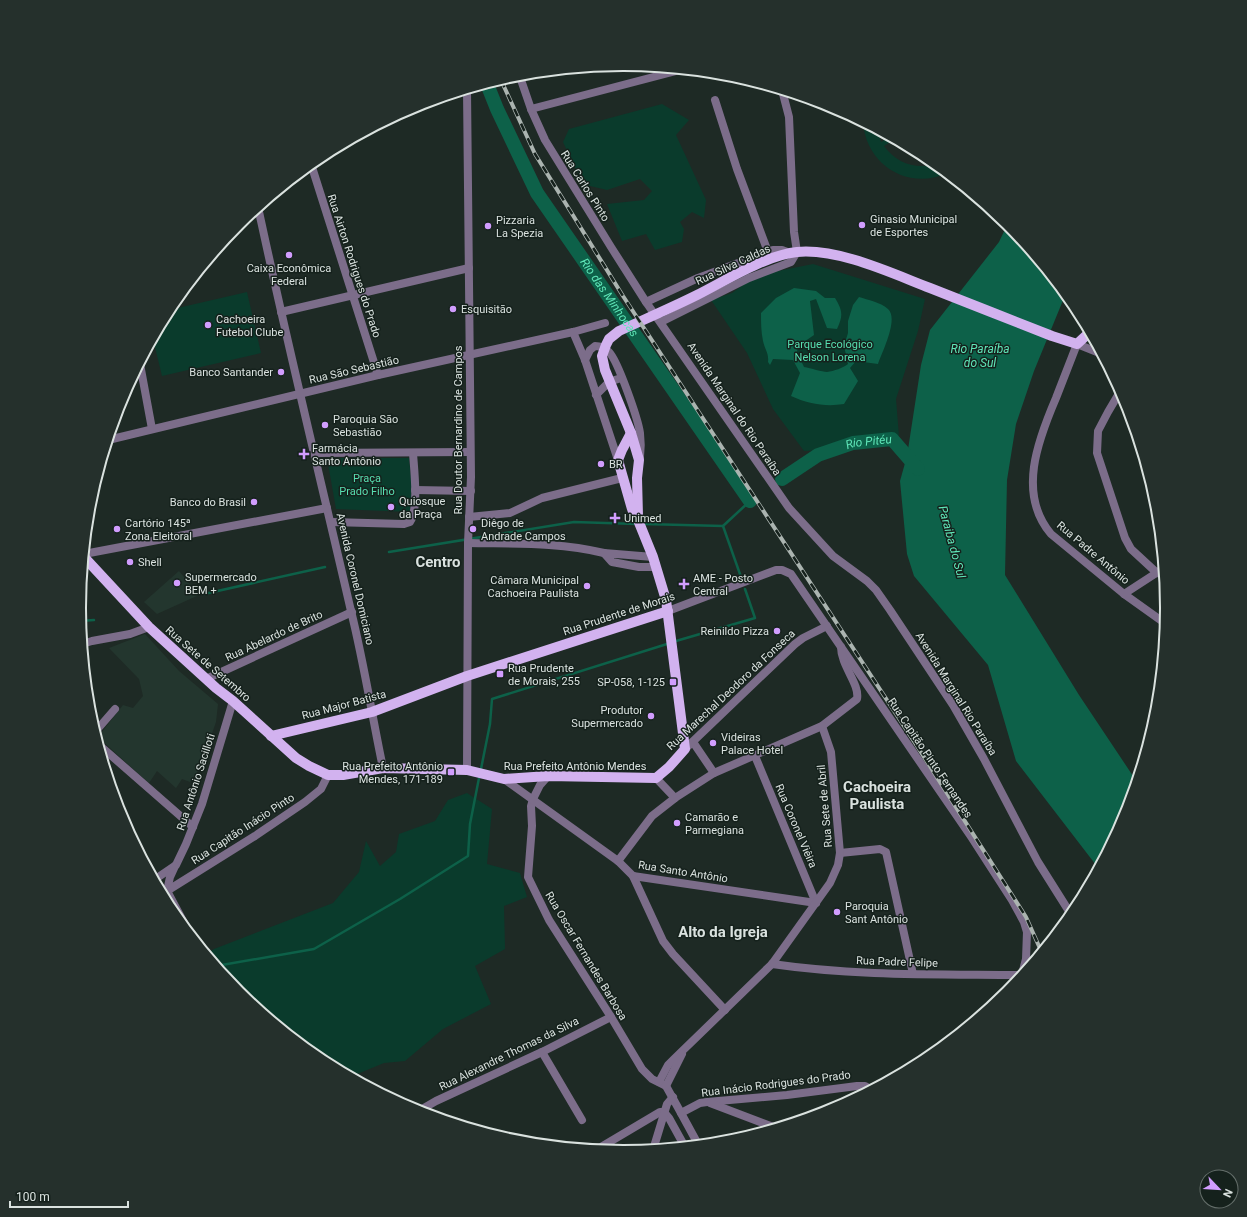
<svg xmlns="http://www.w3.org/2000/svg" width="1247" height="1217" font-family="Roboto,sans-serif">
<rect width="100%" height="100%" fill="#1e2a25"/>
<g fill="#23362e">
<path d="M179 571 199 595 157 614 144 602Z"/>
<path d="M145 634 179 671 218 704 216 722 200 768 190 782 182 779 176 788 157 771 149 783 142 777 98 737 123 705 133 708 143 696 139 679 109 648Z"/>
</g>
<g fill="#0a3b2c">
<path d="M662 104 689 120 676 135 706 200 704 218 692 212 680 222 684 229 682 242 655 250 646 234 622 241 607 204 644 200 652 191 640 179 607 190 586 185 575 168 563 142 569 129Z"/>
<path d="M863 122 877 129 881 142 890 137 895 139 884 146C896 163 916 170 936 164L948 173C908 191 866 165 863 122Z"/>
<path d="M813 264 925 299 918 331 896 399 899 436 868 442 846 449 804 451 773 409 747 353 711 300 732 293 750 280 768 273Z"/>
<path d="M247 292 261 353 162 376 153 339 169 310Z"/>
<path d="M327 458H409L412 486 410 512 336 509Z"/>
<path d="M467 793 492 809 487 864 520 873 527 897 504 906 505 949 475 966 491 1004 443 1029 405 1061 384 1063 350 1077 321 1061 238 993 206 954 214 949 333 903 359 872 366 841 380 866 396 852 399 834 435 821 448 800Z"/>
</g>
<g fill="#0d6149">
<path d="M1008 223 1066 293 1034 371 1016 424 1007 480 1005 575 1079 695 1137 782 1126 817 1099 869 1016 761 988 665 914 576 907 554 900 481 907 456 921 365 930 330 999 242Z"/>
<path d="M794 288 816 291 825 298H835C843 311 843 316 837 329L827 328 816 299 810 301 814 335 798 346 797 352 804 367C811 368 822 372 827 372 834 371 843 368 848 364L844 346 848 333V321L853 305 859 297C868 300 880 302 888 309 899 319 882 352 878 364L856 361 850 368 858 381 844 404C826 407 808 404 791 396L800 373 793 360 773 359 770 365 768 362C769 353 765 350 763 341 761 332 761 322 761 313L776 298Z"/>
</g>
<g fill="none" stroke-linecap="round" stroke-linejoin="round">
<g stroke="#0d6149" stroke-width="2.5">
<path d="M644 524 723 526 750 501"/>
<path d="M723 526 741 577"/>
<path d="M389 552 574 522 637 524"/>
<path d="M204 594 325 567"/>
<path d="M80 621 94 620"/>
<path d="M676 641 755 618 745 589"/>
<path d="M481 769 490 724 492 699 667 644"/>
<path d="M216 966 314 949 400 899 468 856 470 824 479 778"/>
</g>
<g stroke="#0d6149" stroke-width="14">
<path id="s1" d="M487 84 497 109 537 193 750 501"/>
<path id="s2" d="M782 479 818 455 853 443 892 439 918 469"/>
</g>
<g stroke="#7c6d8a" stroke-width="8">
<path d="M519 74 531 109 545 140 611 247 646 302 789 508 833 556 867 581 876 590 890 610 953 705 984 759 1038 862 1072 916"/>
<path d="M715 100 737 169 768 252"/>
<path d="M531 109 680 70"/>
<path d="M311 164 378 375"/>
<path d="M258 207C287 343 320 477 351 611 364 663 372 716 383 768"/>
<path d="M646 302 698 278 773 250H782L790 253"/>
<path d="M281 312 469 268"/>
<path d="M661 322 749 278 791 262 797 252 794 232 789 117 782 90"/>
<path d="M573 332 585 360 618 460"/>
<path d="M1102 354 1077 344C1070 362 1063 380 1056 398 1038 440 1017 494 1051 534L1124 594 1166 624"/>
<path d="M585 360 590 350 595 346C600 346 605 348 609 352 618 361 638 419 640 433 641 441 641 449 640 457"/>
<path d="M140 364 152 429"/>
<path d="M1121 390 1108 412 1098 431 1097 453 1125 538 1131 549 1157 573"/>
<path d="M596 395 609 382 621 378"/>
<path d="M108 440 378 375 573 332 605 323"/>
<path d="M314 453 470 452"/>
<path d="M415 490 471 491"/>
<path d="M469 517 510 513 542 498 622 478"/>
<path d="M331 522 404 524 410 522C419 509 414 469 413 453"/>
<path d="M468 543C514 544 559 542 604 553"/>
<path d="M84 554 327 508"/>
<path d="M653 557 604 553 612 562 639 567H656"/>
<path d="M1124 594 1164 568"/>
<path d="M668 611 776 570H782L791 574 972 838 1012 900 1024 922 1027 932 1026 959 1021 978"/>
<path d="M82 644 92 641 130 634 149 627"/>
<path d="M206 679 352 612"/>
<path d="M1153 727H1154"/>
<path d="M95 732 115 709"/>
<path d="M693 742 714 773"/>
<path d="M98 744 193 827"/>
<path d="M685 749 795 644 803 638 827 626"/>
<path d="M755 756 816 903"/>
<path d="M467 770 468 543 471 477 467 90"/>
<path d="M548 776 540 785 533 799 531 806 532 826 528 877 549 920 611 1017 642 1069 652 1079 666 1086 681 1113 700 1103 707 1102 787 1095 857 1086H865L872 1090"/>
<path d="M656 778 675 798"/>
<path d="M504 779 618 861 633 876 816 903"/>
<path d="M840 853 880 849 886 852 913 974"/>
<path d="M618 861 652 816 675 798 714 773 822 726 857 699C860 684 841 666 841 647"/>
<path d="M633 876 663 941 673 954 725 1010"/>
<path d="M154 880 176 865 186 844 202 804 233 701"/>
<path d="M167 891 191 936"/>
<path d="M167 891 170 877 175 866"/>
<path d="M162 894 255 836 305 802 321 789 328 775"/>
<path d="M772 964C854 976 938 974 1021 975"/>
<path d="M542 1052 582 1120"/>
<path d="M659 1082 668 1065 674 1059 772 964 830 883 838 865 840 853 831 752 822 726"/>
<path d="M666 1086 682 1054"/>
<path d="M710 1103 776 1128"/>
<path d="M417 1112 436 1101 542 1052 611 1017"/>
<path d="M681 1113 699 1146"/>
<path d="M596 1150 660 1112H664L669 1118 685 1147"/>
<path d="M653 1150 667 1104 673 1097"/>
</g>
<g stroke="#d2b2ef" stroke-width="10">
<path d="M638 516 637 478 639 460 631 433 605 370 602 356 606 345 609 339 619 331C645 319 671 308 697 295 725 281 766 255 797 252 838 248 891 273 930 288 971 304 1011 320 1052 336L1077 344 1090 332"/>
<path d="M84 557 149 627 216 688 233 701 296 758 309 766 328 775H343L383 768 467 770 504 779 548 776 656 778 669 767 685 749 666 600 653 557 638 520 632 509 618 460 622 450 631 433"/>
<path d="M271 736 372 712 467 676 668 611"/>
</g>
<defs>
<path id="rail" d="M501 80 535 154 623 296 917 746 1026 917 1042 953"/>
</defs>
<use href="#rail" stroke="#abb4b0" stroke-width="4"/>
<use href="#rail" stroke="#15211c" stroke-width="2.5" stroke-dasharray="8" stroke-linecap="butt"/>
</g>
<g fill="#d19dfe" stroke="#15211c" stroke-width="1.5">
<circle cx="862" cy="225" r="4"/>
<circle cx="488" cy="226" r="4"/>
<circle cx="289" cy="255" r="4"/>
<circle cx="453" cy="309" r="4"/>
<circle cx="208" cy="325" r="4"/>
<circle cx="281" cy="372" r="4"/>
<circle cx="325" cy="425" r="4"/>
<path d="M302 448h4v4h4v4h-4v4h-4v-4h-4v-4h4z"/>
<circle cx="601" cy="464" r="4"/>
<circle cx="254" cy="502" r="4"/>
<circle cx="391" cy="507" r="4"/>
<path d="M613 512h4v4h4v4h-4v4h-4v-4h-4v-4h4z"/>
<circle cx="117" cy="529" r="4"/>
<circle cx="473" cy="529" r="4"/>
<circle cx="130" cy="562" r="4"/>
<circle cx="177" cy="583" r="4"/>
<path d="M682 578h4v4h4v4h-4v4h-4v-4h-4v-4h4z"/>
<circle cx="587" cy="586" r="4"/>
<circle cx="777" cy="631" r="4"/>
<rect x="496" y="670" width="8" height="8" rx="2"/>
<rect x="669" y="678" width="8" height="8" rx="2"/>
<circle cx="651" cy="716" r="4"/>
<circle cx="713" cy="743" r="4"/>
<rect x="447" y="768" width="8" height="8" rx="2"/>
<circle cx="677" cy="823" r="4"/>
<circle cx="837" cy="912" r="4"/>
</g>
<g text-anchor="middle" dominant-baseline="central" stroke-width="3" stroke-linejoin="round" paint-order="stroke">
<g font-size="11" fill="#dae2df" stroke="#15211c">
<text transform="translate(585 186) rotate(58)">Rua Carlos Pinto</text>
<text transform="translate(733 265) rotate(-25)">Rua Silva Caldas</text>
<text transform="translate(354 266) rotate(72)">Rua Airton Rodrigues do Prado</text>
<text transform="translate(354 370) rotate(-13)">Rua São Sebastião</text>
<text transform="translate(734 409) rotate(56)">Avenida Marginal do Rio Paraíba</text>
<text transform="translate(458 430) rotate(-90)">Rua Doutor Bernardino de Campos</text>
<text transform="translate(1093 553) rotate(40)">Rua Padre Antônio</text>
<text transform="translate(355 579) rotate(77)">Avenida Coronel Domiciano</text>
<text transform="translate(619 614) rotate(-18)">Rua Prudente de Morais</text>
<text transform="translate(274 636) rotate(-25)">Rua Abelardo de Brito</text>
<text transform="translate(208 664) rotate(41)">Rua Sete de Setembro</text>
<text transform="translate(731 690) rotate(-43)">Rua Marechal Deodoro da Fonseca</text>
<text transform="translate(956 694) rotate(58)">Avenida Marginal Rio Paraíba</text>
<text transform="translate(344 705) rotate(-15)">Rua Major Batista</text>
<text transform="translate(930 758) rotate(56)">Rua Capitão Pinto Fernandes</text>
<text x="575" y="766">Rua Prefeito Antônio Mendes</text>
<text transform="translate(196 782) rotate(-72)">Rua Antônio Sacilloti</text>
<text transform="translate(825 806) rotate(-95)">Rua Sete de Abril</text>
<text transform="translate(796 826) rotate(67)">Rua Coronel Viêira</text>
<text transform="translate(243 829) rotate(-33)">Rua Capitão Inácio Pinto</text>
<text transform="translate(683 872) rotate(9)">Rua Santo Antônio</text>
<text transform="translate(586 956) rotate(59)">Rua Oscar Fernandes Barbosa</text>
<text transform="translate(897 962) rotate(2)">Rua Padre Felipe</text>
<text transform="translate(509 1054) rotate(-26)">Rua Alexandre Thomas da Silva</text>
<text transform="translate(776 1084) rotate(-7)">Rua Inácio Rodrigues do Prado</text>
</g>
<g font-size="11" fill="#dae2df" stroke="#15211c" text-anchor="start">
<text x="870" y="219">Ginasio Municipal<tspan x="870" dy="13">de Esportes</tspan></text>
<text x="496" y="220">Pizzaria<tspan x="496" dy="13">La Spezia</tspan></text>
<text x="289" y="268" text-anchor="middle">Caixa Econômica<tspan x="289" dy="13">Federal</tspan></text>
<text x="461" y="309">Esquisitão</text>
<text x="216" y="319">Cachoeira<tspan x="216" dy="13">Futebol Clube</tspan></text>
<text x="273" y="372" text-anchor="end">Banco Santander</text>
<text x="333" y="419">Paroquia São<tspan x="333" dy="13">Sebastião</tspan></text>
<text x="312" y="448">Farmácia<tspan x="312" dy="13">Santo Antônio</tspan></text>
<text x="609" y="464">BR</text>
<text x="399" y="501">Quiosque<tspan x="399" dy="13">da Praça</tspan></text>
<text x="246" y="502" text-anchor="end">Banco do Brasil</text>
<text x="624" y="518">Unimed</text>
<text x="125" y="523">Cartório 145ª<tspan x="125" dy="13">Zona Eleitoral</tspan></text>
<text x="481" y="523">Diêgo de<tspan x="481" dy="13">Andrade Campos</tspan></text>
<text x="138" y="562">Shell</text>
<text x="185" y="577">Supermercado<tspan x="185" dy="13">BEM +</tspan></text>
<text x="693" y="578">AME - Posto<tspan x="693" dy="13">Central</tspan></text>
<text x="579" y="580" text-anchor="end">Câmara Municipal<tspan x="579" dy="13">Cachoeira Paulista</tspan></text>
<text x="769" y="631" text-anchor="end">Reinildo Pizza</text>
<text x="508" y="668">Rua Prudente<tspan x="508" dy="13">de Morais, 255</tspan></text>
<text x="665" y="682" text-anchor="end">SP-058, 1-125</text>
<text x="643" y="710" text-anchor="end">Produtor<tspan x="643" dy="13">Supermercado</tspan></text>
<text x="721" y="737">Videiras<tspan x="721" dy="13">Palace Hotel</tspan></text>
<text x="443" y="766" text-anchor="end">Rua Prefeito Antônio<tspan x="443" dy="13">Mendes, 171-189</tspan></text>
<text x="685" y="817">Camarão e<tspan x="685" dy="13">Parmegiana</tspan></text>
<text x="845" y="906">Paroquia<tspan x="845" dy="13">Sant Antônio</tspan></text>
</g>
<g font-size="11" fill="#57dfb1" stroke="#15211c">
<text x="830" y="344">Parque Ecológico<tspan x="830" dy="13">Nelson Lorena</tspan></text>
<text x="367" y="478">Praça<tspan x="367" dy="13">Prado Filho</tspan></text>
</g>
<g font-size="12" font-style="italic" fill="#5fe6b8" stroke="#15211c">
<text stroke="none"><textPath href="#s1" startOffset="247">Rio das Minhocas</textPath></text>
<text x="980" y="349">Rio Paraíba<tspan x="980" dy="14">do Sul</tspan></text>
<text stroke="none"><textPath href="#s2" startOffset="96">Rio Pitéu</textPath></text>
<text transform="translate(952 542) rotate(75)">Paraiba do Sul</text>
</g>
<g font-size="15" font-weight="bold" fill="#dae2df" stroke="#15211c">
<text x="438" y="562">Centro</text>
<text x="877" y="787">Cachoeira<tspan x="877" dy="17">Paulista</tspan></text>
<text x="723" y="932">Alto da Igreja</text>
</g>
</g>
<path d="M0 0H1247V1217H0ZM86 608a537 537 0 1 1 1074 0a537 537 0 1 1-1074 0Z" fill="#25302c" fill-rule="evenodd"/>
<path fill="none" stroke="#dae2df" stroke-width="2" d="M86 608a537 537 0 1 1 1074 0a537 537 0 1 1-1074 0Z"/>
<g transform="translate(1219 1189) rotate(115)"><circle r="19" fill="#15211c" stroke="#646e6a"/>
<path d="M0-3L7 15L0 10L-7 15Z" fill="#d19dfe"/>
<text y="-6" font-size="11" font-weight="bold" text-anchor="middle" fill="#dae2df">N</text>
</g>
<path d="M10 1201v6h118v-6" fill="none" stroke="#dae2df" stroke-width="2"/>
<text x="16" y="1201" font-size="12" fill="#dae2df" stroke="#15211c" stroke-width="3" paint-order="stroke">100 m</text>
</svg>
